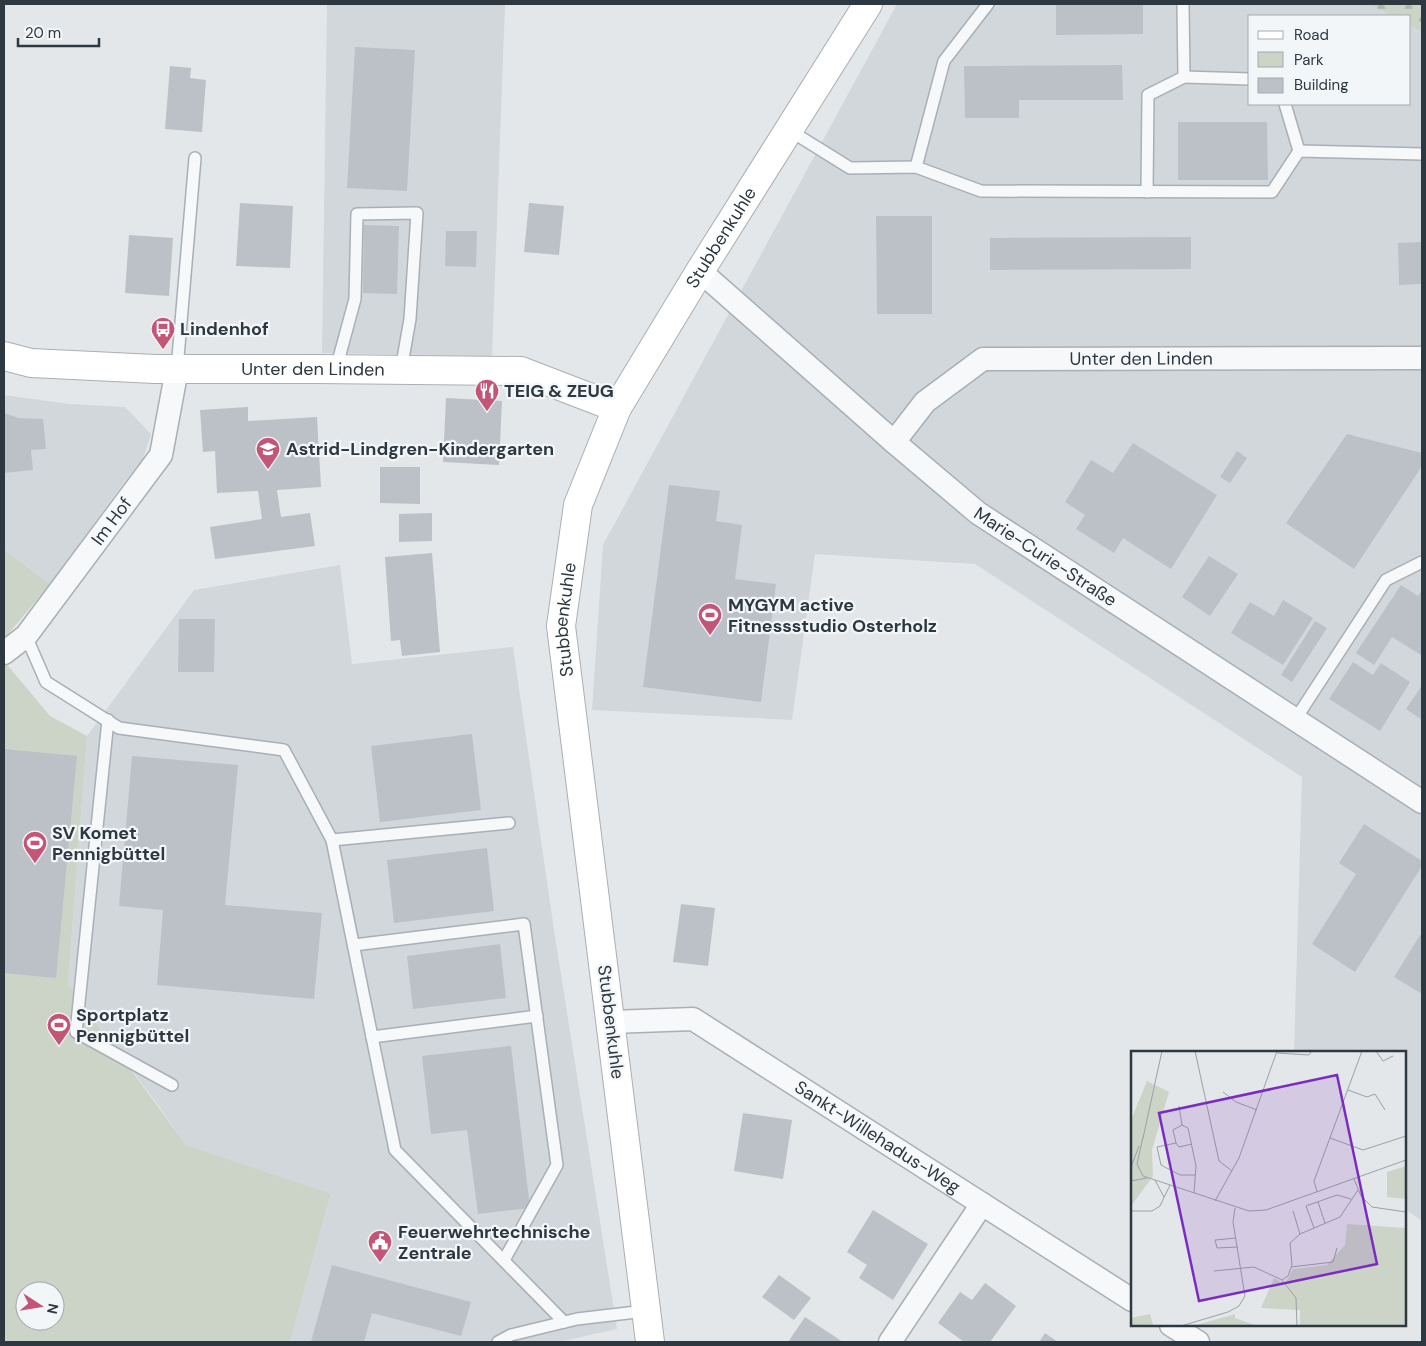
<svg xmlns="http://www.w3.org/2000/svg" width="1426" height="1346" font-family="'DM Sans',sans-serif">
<defs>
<pattern id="forest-firs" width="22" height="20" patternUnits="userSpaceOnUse" patternTransform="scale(1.25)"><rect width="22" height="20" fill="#cbd4c6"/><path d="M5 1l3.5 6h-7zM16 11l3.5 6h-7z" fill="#afb7ab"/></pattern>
</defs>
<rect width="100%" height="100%" fill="#e4e7ea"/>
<g fill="#d2d7dc">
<path d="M327 4H505L492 356 322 353Z"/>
<path d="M897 4H1368L1392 16H1250V104H1410V26L1422 32V1221L1405 1209V1052H1294L1302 777 975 564 815 554 792 720 592 710 603 545Z"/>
<path d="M4 395 69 404 125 407 151 434 143 459 125 481 50 584 4 550Z"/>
<path d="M340 565 352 664 513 647 554 930 617 1329 559 1342H290L331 1195 186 1145 160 1108 68 984 87 736 194 590Z"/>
</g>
<g fill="#cbd4c6" fill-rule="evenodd">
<path d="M4 550 50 584 4 639Z"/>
<path d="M4 661 50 716 87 736 68 984 186 1145 331 1194 290 1342H4ZM25 1291H55V1321H25Z"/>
</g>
<path fill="url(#forest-firs)" d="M1368 4H1422V32L1410 26V16H1392Z"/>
<g fill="#bbc1c7">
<path d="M1056 4H1143V34L1056 35Z"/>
<path d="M355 47 415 50 407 191 347 188Z"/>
<path d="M1122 65 1123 100H1019V118H965L964 66Z"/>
<path d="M170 66 191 68 190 78 206 80 202 132 165 129Z"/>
<path d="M1178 122H1267L1268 180H1178Z"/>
<path d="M240 203 293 206 290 268 236 266Z"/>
<path d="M529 203 564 206 559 255 524 252Z"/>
<path d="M876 216H932V314H877Z"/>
<path d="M364 225 399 226 397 294 363 293Z"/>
<path d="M446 231H477L476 267 445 266Z"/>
<path d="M129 235 173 238 169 296 125 293Z"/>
<path d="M1191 237V269L990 270V238Z"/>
<path d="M1422 242V284L1399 285 1398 243Z"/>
<path d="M446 398 502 401 499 465 443 462Z"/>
<path d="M248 407V421L317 417 321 487 277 490 281 517 310 513 315 546 215 559 210 527 262 519 258 491 217 493 215 451 203 452 200 410Z"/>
<path d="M4 413 19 418 43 419 46 449 31 450 33 470 4 473Z"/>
<path d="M1347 434 1422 453V466L1354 569 1286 523Z"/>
<path d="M1133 443 1217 495 1171 569 1123 538 1114 553 1076 529 1085 515 1065 502 1091 460 1113 473Z"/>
<path d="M1237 451 1247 458 1230 483 1220 477Z"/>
<path d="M380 467H420V504L380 503Z"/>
<path d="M669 485 720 491 716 521 742 525 735 579 776 584 761 702 643 687Z"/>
<path d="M432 513V541L399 542V514Z"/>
<path d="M432 553 440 652 402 656 400 640 391 641 385 557Z"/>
<path d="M1209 556 1238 574 1210 616 1182 597Z"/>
<path d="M1401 585 1418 596 1422 590V653L1421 655 1392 637 1374 665 1356 653Z"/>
<path d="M1283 600 1313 618 1283 665 1231 633 1250 602 1274 616Z"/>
<path d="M179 619H215L214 672H178Z"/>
<path d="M1315 621 1327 628 1292 682 1281 675Z"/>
<path d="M1353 662 1373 675 1381 663 1410 682 1380 731 1329 699Z"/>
<path d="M1422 685V720L1406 709Z"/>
<path d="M472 734 481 810 380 822 371 746Z"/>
<path d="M4 749 77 756 56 978 4 973Z"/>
<path d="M132 756 238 765 225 905 322 913 314 999 157 985 163 910 119 906Z"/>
<path d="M1364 824 1422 861V866L1355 972 1312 944 1356 874 1339 863Z"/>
<path d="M487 848 494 911 394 923 387 860Z"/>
<path d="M681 904 715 908 708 966 673 962Z"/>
<path d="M1422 932V994L1394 977Z"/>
<path d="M500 944 506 998 413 1009 407 956Z"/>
<path d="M511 1046 530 1208 478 1214 467 1130 431 1134 422 1056Z"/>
<path d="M743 1113 792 1120 783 1179 734 1171Z"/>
<path d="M873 1210 928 1244 893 1300 859 1278 867 1265 847 1252Z"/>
<path d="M332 1265 471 1302 461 1336 372 1313 364 1342H311Z"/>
<path d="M779 1275 811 1298 794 1320 762 1297Z"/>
<path d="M985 1283 1016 1306 990 1342H964L938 1323 960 1292 972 1300Z"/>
<path d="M805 1317 843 1342H788Z"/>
<path d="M1045 1333 1058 1342H1039Z"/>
</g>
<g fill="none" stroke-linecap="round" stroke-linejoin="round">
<defs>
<g id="lane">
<path d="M1183 4 1184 77 1250 79"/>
<path d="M1285 104 1299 151"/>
<path d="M789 130 850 168 916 167 981 191 1272 192 1299 151 1422 154"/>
<path d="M916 167 944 61 988 4"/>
<path d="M1147 192 1148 95 1184 77"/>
<path d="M177 369 195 158"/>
<path d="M336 369 355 299 357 214 417 213 410 319 401 370"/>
<path d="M26 636 46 682 119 728 284 750 332 840 395 1150 564 1322"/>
<path d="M108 720 76 1032 172 1085"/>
<path d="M1295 720 1386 580 1422 562"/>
<path d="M332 840 509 823"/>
<path d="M354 945 524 924 557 1165 504 1260"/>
<path d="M372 1037 537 1016"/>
<path d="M498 1342 511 1335 577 1319 645 1311"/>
</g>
<g id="street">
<path id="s1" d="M700 271 894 442 978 513 1422 802"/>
<path id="s2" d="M894 442 925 402 983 359 1422 358"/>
<path id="s3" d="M4 653 26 636 161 455 177 369"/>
<path id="s4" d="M611 1022 693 1019 1132 1300"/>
<path d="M1171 1325 1198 1342"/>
<path d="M890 1342 982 1204"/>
</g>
<g id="secondary">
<path id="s5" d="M4 356 31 363 155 369H316L521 371 617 408"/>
<path id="s6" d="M650 1342 561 626 578 505 617 408 700 271 868 4"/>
</g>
</defs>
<use href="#lane" stroke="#a9afb4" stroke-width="14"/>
<use href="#street" stroke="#a9afb4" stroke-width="25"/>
<use href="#secondary" stroke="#a9afb4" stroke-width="30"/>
<use href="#lane" stroke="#f6f8f9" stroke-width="11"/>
<use href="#street" stroke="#f6f8f9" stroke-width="22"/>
<use href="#secondary" stroke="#fff" stroke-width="28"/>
</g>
<defs>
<symbol id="bus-pin" viewBox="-11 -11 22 30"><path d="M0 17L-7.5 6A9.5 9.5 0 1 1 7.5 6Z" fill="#c35577" stroke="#f3f6f8"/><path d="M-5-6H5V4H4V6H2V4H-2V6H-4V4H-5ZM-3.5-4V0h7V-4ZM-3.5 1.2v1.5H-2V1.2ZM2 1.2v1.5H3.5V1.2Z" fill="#fff"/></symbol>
<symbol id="restaurant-pin" viewBox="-11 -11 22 30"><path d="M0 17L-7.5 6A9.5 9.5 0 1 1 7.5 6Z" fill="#c35577" stroke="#f3f6f8"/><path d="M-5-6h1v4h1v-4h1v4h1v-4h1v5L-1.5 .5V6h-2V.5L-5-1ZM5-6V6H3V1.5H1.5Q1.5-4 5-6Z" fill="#fff"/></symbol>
<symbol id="school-pin" viewBox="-11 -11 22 30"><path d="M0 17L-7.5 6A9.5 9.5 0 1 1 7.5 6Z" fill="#c35577" stroke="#f3f6f8"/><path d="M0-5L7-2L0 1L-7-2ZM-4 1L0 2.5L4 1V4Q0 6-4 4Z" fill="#fff"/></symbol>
<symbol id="stadium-pin" viewBox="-11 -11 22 30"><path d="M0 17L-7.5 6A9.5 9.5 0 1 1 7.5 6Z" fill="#c35577" stroke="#f3f6f8"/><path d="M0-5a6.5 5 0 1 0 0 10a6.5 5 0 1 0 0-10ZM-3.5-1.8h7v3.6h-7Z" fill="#fff"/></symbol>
<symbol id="civic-pin" viewBox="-11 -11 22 30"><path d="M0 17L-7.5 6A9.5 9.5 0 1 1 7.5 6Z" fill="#c35577" stroke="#f3f6f8"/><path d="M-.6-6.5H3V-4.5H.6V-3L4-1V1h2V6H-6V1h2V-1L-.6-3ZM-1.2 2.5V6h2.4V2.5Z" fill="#fff"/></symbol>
</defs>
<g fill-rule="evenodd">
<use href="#bus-pin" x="149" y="315" width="28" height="38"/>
<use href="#restaurant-pin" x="473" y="377" width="28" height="38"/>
<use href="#school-pin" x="254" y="435" width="28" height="38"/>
<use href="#stadium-pin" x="696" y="601" width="28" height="38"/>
<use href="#stadium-pin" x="21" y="829" width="28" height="38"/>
<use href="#stadium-pin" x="45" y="1011" width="28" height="38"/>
<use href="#civic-pin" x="366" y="1228" width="28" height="38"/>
</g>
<g text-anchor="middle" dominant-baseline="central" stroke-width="4.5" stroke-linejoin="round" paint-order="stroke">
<g font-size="18" fill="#2d3841" stroke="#f3f6f8">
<text stroke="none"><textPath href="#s6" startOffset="1148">Stubbenkuhle</textPath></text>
<text stroke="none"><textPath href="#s2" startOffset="281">Unter den Linden</textPath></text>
<text stroke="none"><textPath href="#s5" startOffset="310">Unter den Linden</textPath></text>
<text stroke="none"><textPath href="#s3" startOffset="171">Im Hof</textPath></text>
<text stroke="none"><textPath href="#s1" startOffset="449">Marie-Curie-Straße</textPath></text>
<text stroke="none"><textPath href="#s6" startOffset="728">Stubbenkuhle</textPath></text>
<text transform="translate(611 1022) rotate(83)">Stubbenkuhle</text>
<text stroke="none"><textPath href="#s4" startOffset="301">Sankt-Willehadus-Weg</textPath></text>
</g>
<g font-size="18" font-weight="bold" fill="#2d3841" stroke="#f3f6f8" text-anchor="start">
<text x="180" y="329">Lindenhof</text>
<text x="504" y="391">TEIG &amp; ZEUG</text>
<text x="286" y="449">Astrid-Lindgren-Kindergarten</text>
<text x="728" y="605">MYGYM active<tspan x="728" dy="21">Fitnessstudio Osterholz</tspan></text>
<text x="52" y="833">SV Komet<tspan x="52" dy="21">Pennigbüttel</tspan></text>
<text x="76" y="1015">Sportplatz<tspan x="76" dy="21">Pennigbüttel</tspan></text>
<text x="398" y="1232">Feuerwehrtechnische<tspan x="398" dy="21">Zentrale</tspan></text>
</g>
</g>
<g transform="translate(1131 1051)">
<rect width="275" height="275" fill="#e4e7ea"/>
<path d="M275 115V148L256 146V121ZM216 173 275 177V275H169V259L130 257 143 227 154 233 162 218 196 214 214 194ZM19 263 22 274 0 275V267ZM104 263V267L126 275H62Z" fill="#cbd4c6"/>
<path d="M16 30 38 41 21 99 22 125 0 155V69Z" fill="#cbd4c6"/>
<path fill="none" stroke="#9ba1a6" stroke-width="1" d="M64 0 88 110 101 120M245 0 252 10 262 5M146 2 178 4 181 0M217 39 236 46 244 43 254 59M92 41 105 51 126 59M48 55 51 74 57 77 65 115 63 142M51 74 42 79 45 92 26 96 30 114 49 124H64M12 86 6 113 12 125 118 160 135 159 275 109M12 87 31 0M199 87 232 99 275 85M45 92 48 96 61 93M0 116 8 95M223 128 230 145 241 156 275 161M24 129 33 146M0 130 16 127M186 141 183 130 231 0M84 150 108 107 146 0M187 151 194 172M0 160H21L29 155 39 134M162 160 169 183M183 177 175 155 206 144 220 148M105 187 84 189 86 197 107 196M160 216 202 211 206 197M83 220 123 216 151 229 165 247 166 275M151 229 157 225 161 214 159 192 169 183 209 166 227 139M50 275 97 261 108 255 114 245 102 171 104 157"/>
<path fill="#7b2cbf" fill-opacity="0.15" stroke="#7b2cbf" stroke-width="2.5" d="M206 24 246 213 68 250 28 62Z"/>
<rect width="275" height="275" fill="none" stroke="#2d3841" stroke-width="2.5"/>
</g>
<rect width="1426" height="1346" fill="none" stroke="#2d3841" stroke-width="10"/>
<rect x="1248" y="15" width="162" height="90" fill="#f3f6f8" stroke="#a4aaaf"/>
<rect x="1258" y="31" width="25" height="8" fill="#ffffff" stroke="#a4aaaf"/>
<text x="1294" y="40" font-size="15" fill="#2d3841">Road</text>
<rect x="1258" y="52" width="25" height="15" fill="#cbd4c6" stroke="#a4aaaf"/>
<text x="1294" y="65" font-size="15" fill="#2d3841">Park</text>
<rect x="1258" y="78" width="25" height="15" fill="#bbc1c7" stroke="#a4aaaf"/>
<text x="1294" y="90" font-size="15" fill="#2d3841">Building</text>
<g transform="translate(40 1306) rotate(102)"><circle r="24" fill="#f3f6f8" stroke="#a4aaaf"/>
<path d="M0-4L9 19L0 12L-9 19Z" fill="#c35577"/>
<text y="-8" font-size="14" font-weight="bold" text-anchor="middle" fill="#2d3841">N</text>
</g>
<path d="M18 38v8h81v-8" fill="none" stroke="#2d3841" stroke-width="2.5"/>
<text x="25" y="38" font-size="15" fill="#2d3841" stroke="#f3f6f8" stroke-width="4" paint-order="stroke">20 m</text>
</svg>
